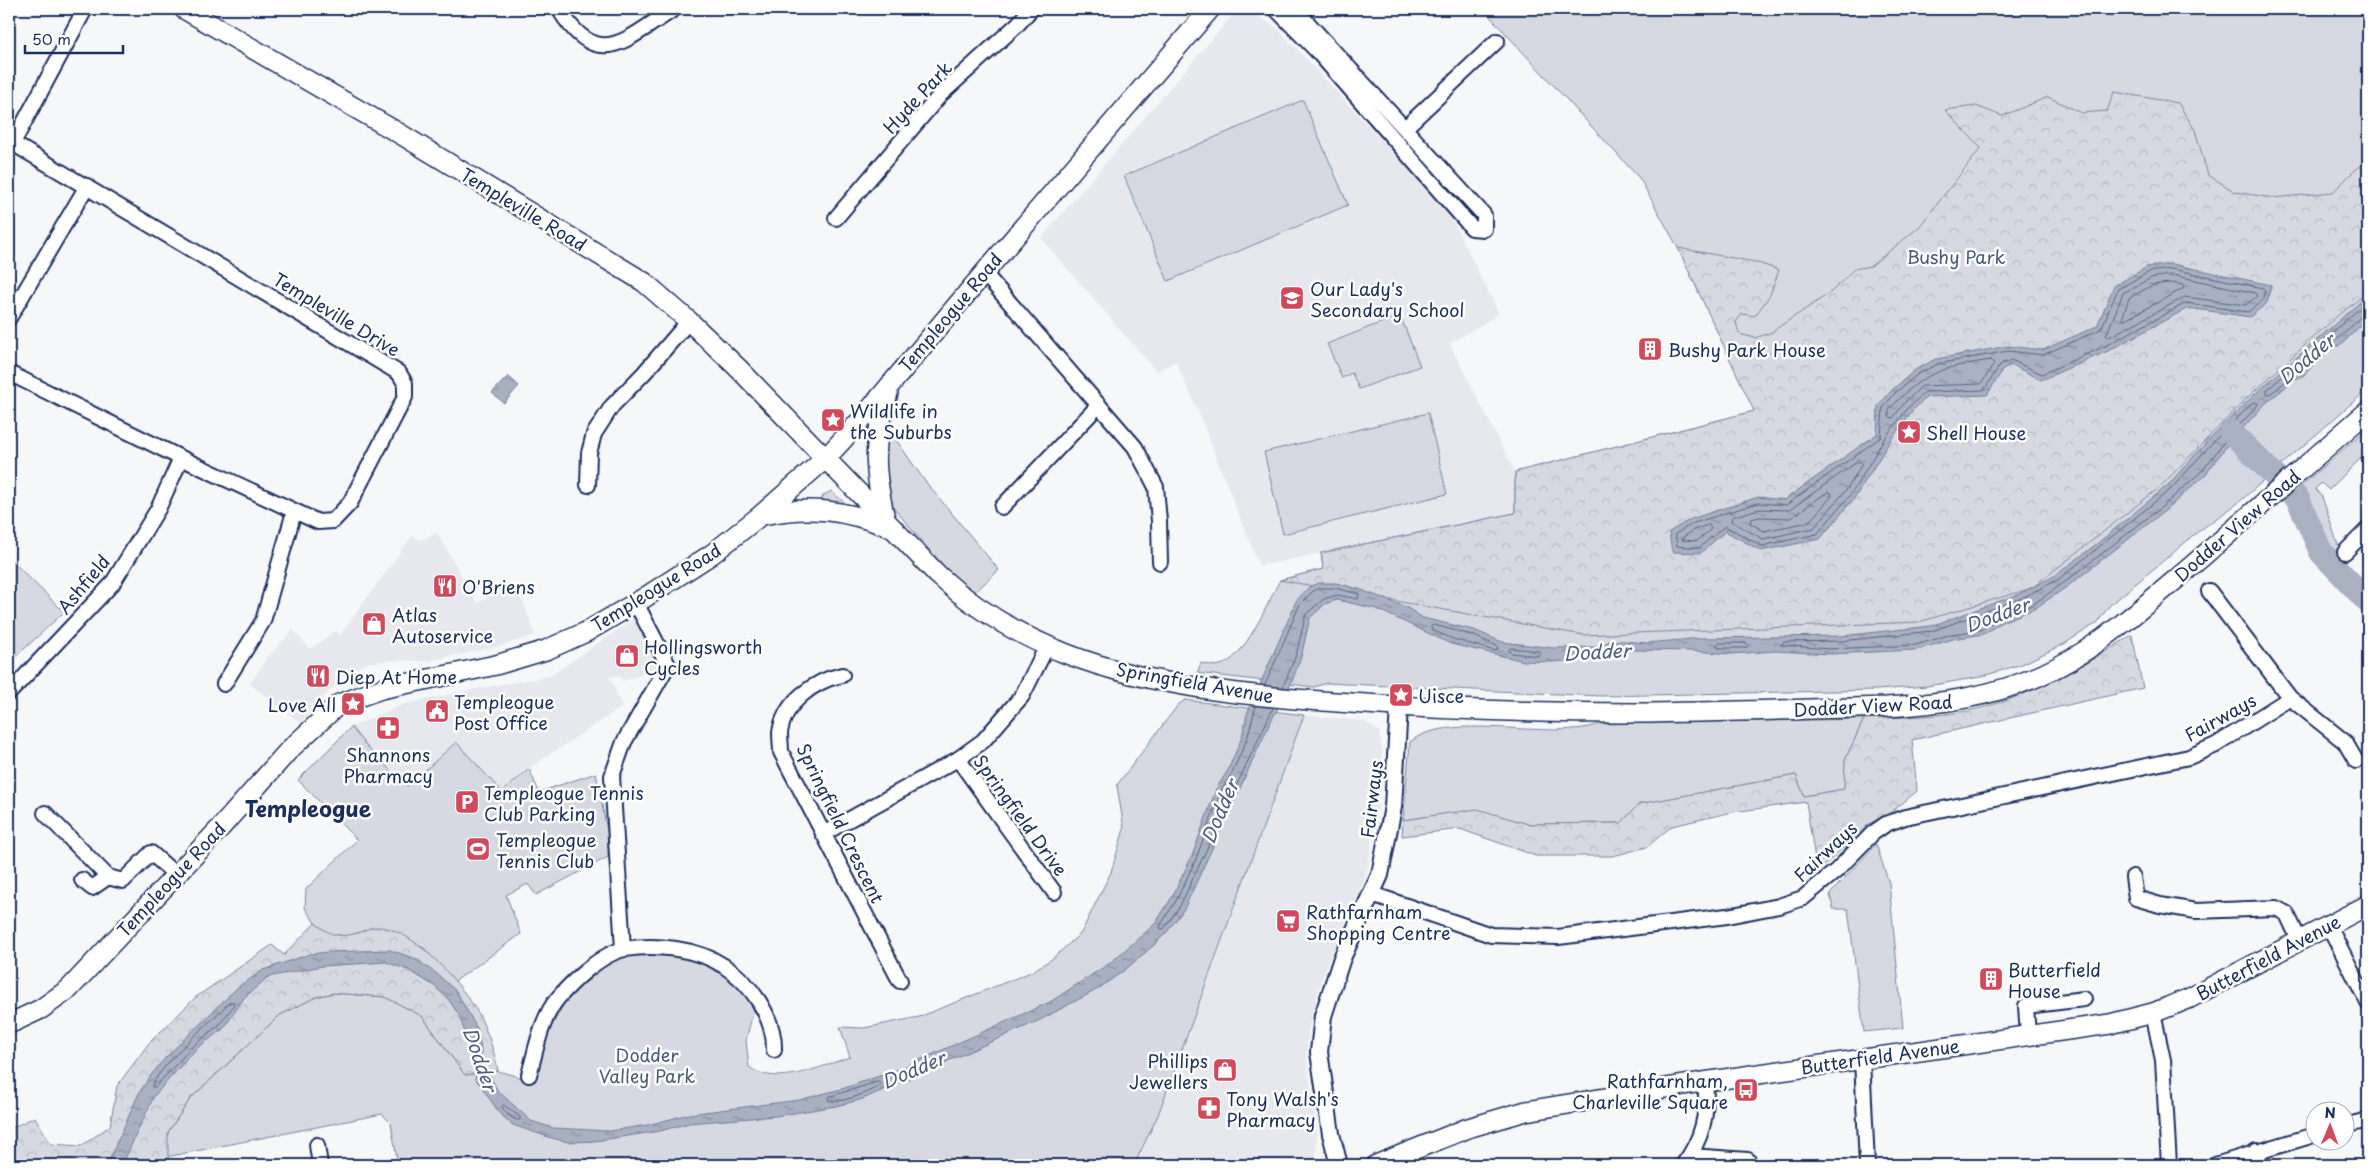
<svg xmlns="http://www.w3.org/2000/svg" width="2377" height="1174" font-family="'Playpen Sans',sans-serif">
<defs>
<pattern id="forest-crowns" width="20" height="18" patternUnits="userSpaceOnUse" patternTransform="scale(1.25)"><rect width="20" height="18" fill="#d6d9e2"/><path d="M2 6a3 3 0 1 1 6 0M12 15a3 3 0 1 1 6 0" fill="none" stroke="#b7bbc4"/></pattern>
<pattern id="water-ripples" width="26" height="14" patternUnits="userSpaceOnUse" patternTransform="scale(1.25)"><rect width="26" height="14" fill="#a9b0c1"/><path d="M2 4q2-2 4 0t4 0M15 11q2-2 4 0t4 0" fill="none" stroke="#8990a0"/></pattern>
</defs>
<rect width="100%" height="100%" fill="#f6f7f9"/>
<filter id="ink" filterUnits="userSpaceOnUse"><feTurbulence type="fractalNoise" baseFrequency=".02" numOctaves="2"/><feDisplacementMap in="SourceGraphic" scale="10" xChannelSelector="R" yChannelSelector="G"/><feConvolveMatrix kernelMatrix="1 2 1 2 8 2 1 2 1" color-interpolation-filters="sRGB"/></filter>
<g filter="url(#ink)">
<g fill="#e6e8ee">
<path d="M1238 9H1247L1277 28 1448 211 1499 314 1450 344 1515 472 1516 513 1259 566 1196 406 1175 361 1157 372 1041 238Z"/>
<path d="M437 532 477 603 509 587 523 601 535 635 501 646 426 661 390 660 368 663 346 673 300 723 250 684 268 657 293 630 310 649 336 631 340 635 412 536 420 540Z"/>
<path d="M637 617 660 667 623 681 619 675 610 677 622 707 523 772 502 792 456 742 408 786 405 785 368 748 351 727 404 704 476 689 550 676Z"/>
<path d="M1304 715 1364 721 1379 731 1382 751 1381 785 1366 877 1327 964 1316 999 1309 1028 1306 1055 1317 1128 1316 1165H1134L1158 1115Z"/>
</g>
<g fill="#d6d9e2" stroke="#7884a0">
<path d="M1483 9H2368V389L2238 503 2199 531 2109 606 2097 623 2064 644 2022 664 1980 677 1927 686 1877 690 1601 696 1327 683 1314 687 1197 673 1201 663C1206 664 1215 667 1220 665 1244 661 1269 600 1280 580L1323 569 1321 553 1515 513V472L1755 411 1678 248 1640 179Z"/>
<path d="M1303 100 1348 205 1168 281 1124 176Z"/>
<path d="M1400 315 1420 366 1359 389 1352 373 1342 378 1327 344Z"/>
<path d="M1428 413 1447 494 1283 534 1264 452Z"/>
<path d="M883 421 924 480 999 570 973 594 949 573 886 499Z"/>
<path d="M2368 428V451L2329 490 2321 483 2315 489 2322 497 2341 554 2323 551 2308 508 2296 490Z"/>
<path d="M831 491 846 504 820 503 823 496Z"/>
<path d="M9 558 64 612 9 663Z"/>
<path d="M1185 700 1304 715 1158 1115 1134 1165H398L391 1123 382 1114 166 1157 168 1132 191 1098 280 1015 316 997 333 993 385 997 422 1016 465 1075 498 1071 533 1081C541 1051 552 1019 571 994 603 950 672 940 719 969 734 978 745 993 754 1008L746 1040 749 1067C777 1088 821 1066 850 1057L840 1027 864 1028 919 1017 1031 972 1052 959 1081 933 1111 872 1124 829 1117 785 1178 705Z"/>
<path d="M1864 719 1845 760V789L1804 796 1796 775 1640 804 1621 823 1528 824 1477 810 1403 820 1410 742C1447 710 1550 742 1600 724Z"/>
<path d="M351 727 368 748 405 785 408 786 456 742 502 792 529 769 539 792 596 773 608 836V857L536 895 528 884 506 895 521 934 454 982 424 948 375 927 348 936 329 934 315 923 305 908 306 889 357 840 298 780Z"/>
<path d="M1876 844 1889 883 1903 1028 1864 1032 1848 909H1833L1830 894Z"/>
</g>
<g fill="url(#forest-crowns)" stroke="#7884a0">
<path d="M2114 92 2178 103 2195 130 2208 175 2235 192 2273 198 2333 192 2354 171 2368 161V292L2335 318 2245 400 2160 487 2032 588 1919 622 1583 635 1280 580 1323 569 1321 553 1515 513V472L1754 411 1678 248 1755 262 1779 270 1770 295 1755 316 1742 314 1736 322 1739 334 1755 338 1770 333 1831 292 1854 269 1871 266 1919 227 1981 148 1945 110 1976 106 2002 116 2048 97 2082 113 2107 111Z"/>
<path d="M2132 635 2143 688 1912 740 1917 791 1893 811 1869 824 1817 872 1806 802 1733 812 1672 826 1647 847 1613 856H1536L1460 829 1402 836 1403 820 1477 809 1528 824 1621 823 1639 804 1796 775 1804 796 1844 789 1845 760 1864 719C1898 717 1933 717 1967 711 2028 699 2080 668 2132 635Z"/>
<path d="M315 923C332 937 341 938 361 932 365 930 371 927 375 927 412 925 461 984 478 1013 487 1030 495 1053 498 1071L465 1075 422 1016 385 997 333 993 316 997 280 1015 191 1098 168 1132V1165H9V1129L35 1117 51 1144 81 1146 110 1126 117 1086 149 1043 196 997 272 945 284 955Z"/>
</g>
<g fill="url(#water-ripples)" stroke="#707c99">
<path d="M2172 264 2271 285 2267 303 2250 317 2188 308 2106 352 2041 380 2012 365 2004 368 1987 395 1927 397 1913 410 1890 441 1856 496 1820 539 1761 551 1725 531 1701 553 1672 552 1669 532 1691 519 1758 497 1784 500 1877 434 1878 406 1892 390 1915 370 1936 359 2008 346 2043 350 2097 326 2114 286 2147 267Z"/>
<path d="M2368 295V313L2361 325 2344 342 2322 356 2304 375 2294 380 2265 404 2228 444 2206 474 2166 510 2068 586 2034 609 2002 622 1984 634 1953 639 1916 650 1829 654 1776 651 1731 654 1693 651 1633 650 1604 658 1551 662 1524 661 1451 644 1377 609 1337 600 1325 604 1310 618 1301 657 1291 684 1271 721 1184 909 1167 932 1154 945 1126 969 1098 989 1040 1020 863 1099 836 1106 776 1116 689 1123 660 1131 595 1141 568 1142 548 1137 513 1125 500 1114 476 1079 468 1042 459 1015 448 999 433 985 408 970 386 962 322 966 268 977 244 998 224 1028 196 1049 154 1096 122 1165H107L139 1093 151 1075 167 1056 237 988 263 970 310 954 328 952 390 950 414 958 437 974 456 991 478 1030 482 1058 497 1090 531 1121 553 1128 610 1131 648 1125 689 1114 799 1100 845 1088 902 1068 1050 1002 1110 963 1155 924 1172 897 1192 856 1216 789 1228 770 1242 737 1247 714 1289 618 1296 601 1309 587 1318 583H1336L1359 589 1406 607 1423 618 1474 630 1502 642 1554 648 1598 647 1612 640 1647 643 1702 638 1841 636 1931 626 2019 594 2056 575 2099 542 2168 485 2211 437 2256 393Z"/>
<path d="M508 376 519 386 504 403 492 393Z"/>
</g>
<g fill="none" stroke-linecap="round" stroke-linejoin="round">
<g stroke="#546386" stroke-width="1">
<path d="M2172 269 2263 288 2265 291 2262 301 2248 312 2186 303 2103 347 2042 374 2011 360 2000 365 1984 390 1925 392 1909 407 1884 439 1852 493 1817 534 1762 546 1725 526 1699 548 1677 546 1675 534 1694 523 1758 503 1786 505 1881 437 1883 408 1895 393 1918 374 1938 364 2008 351 2043 355 2101 329 2118 289 2149 272Z"/>
<path d="M2172 275 2255 293 2257 296 2246 305 2185 297 2109 337 2106 336 2123 293 2151 278Z"/>
<path d="M2171 283 2183 285 2184 288 2125 320 2122 319 2129 298 2153 285Z"/>
<path d="M2368 301 2267 390V394H2270C2288 381 2303 365 2320 352 2336 339 2351 330 2363 313L2368 312"/>
<path d="M1991 360 1994 364 1981 384 1922 386 1905 402 1893 418 1889 417V410C1922 372 1944 367 1991 360Z"/>
<path d="M2254 402 2258 403 2256 407 2225 441 2203 470 2163 506 2065 582 2032 605 2000 617 1981 630 1952 634 1916 645 1829 649 1781 645 1783 642 1841 641 1932 631 2022 598 2059 579 2171 489 2214 441Z"/>
<path d="M1859 461 1862 464 1847 489 1814 528 1763 539 1731 521 1732 517 1759 509 1789 510Z"/>
<path d="M1828 492 1831 493 1832 496 1809 522 1764 531 1750 523 1751 519 1760 517 1790 518Z"/>
<path d="M1709 525 1711 529 1697 541 1682 540 1683 537 1696 529Z"/>
<path d="M1434 625 1472 635 1497 646 1498 649 1495 651 1453 639 1432 630 1431 627Z"/>
<path d="M1719 643H1746L1748 646 1746 648H1718L1717 645Z"/>
<path d="M1511 648 1539 651 1541 654 1538 656 1511 653 1509 651Z"/>
<path d="M1265 685 1300 604 1312 592 1319 588H1335L1359 594 1358 599 1337 595 1324 599 1306 614 1296 655 1283 687"/>
<path d="M1256 706 1247 739 1232 773 1221 791 1196 859 1177 899 1160 926 1161 929H1164L1180 906 1273 708"/>
<path d="M230 1002H233L234 1005 220 1024 193 1046 155 1087H152C152 1073 217 1015 230 1002Z"/>
<path d="M878 1082 880 1083V1086C868 1092 840 1105 828 1100L829 1097Z"/>
<path d="M504 1105 520 1117V1120C514 1121 505 1113 502 1107Z"/>
</g>
<path stroke="#a9b0c1" stroke-width="24" d="M2231 432 2298 499 2321 552 2368 602"/>
<defs>
<g id="minor">
<path d="M559 9C598 73 626 39 674 9"/>
<path d="M1276 9 1317 51 1472 228 1484 229V215L1295 9"/>
<path d="M1405 128 1497 41"/>
<path d="M9 141 399 373 405 383V397L350 503 333 521 318 522 181 458 9 373"/>
<path d="M13 143 85 9"/>
<path d="M836 218 941 94 1017 25 1031 9"/>
<path d="M984 273 1135 447 1156 487 1159 521 1160 562"/>
<path d="M9 318 87 186"/>
<path d="M588 485 589 453 594 434 612 406 644 373 689 321"/>
<path d="M1002 507 1099 405"/>
<path d="M2345 552 2368 529"/>
<path d="M2209 591 2290 698 2345 742 2356 761"/>
<path d="M842 675C814 681 784 702 780 733 780 739 781 746 781 752L900 981"/>
<path d="M224 684 263 621 294 512"/>
<path d="M9 693 112 584 158 509 181 458"/>
<path d="M958 759 1054 892"/>
<path d="M45 813 108 877 123 881 151 853 176 875"/>
<path d="M823 834 958 759 983 741 1022 696 1047 646"/>
<path d="M2133 877 2136 898 2160 905 2196 911 2276 908 2287 914 2300 942"/>
<path d="M82 880 92 888 108 877"/>
<path d="M1372 894 1491 935 1558 937 1727 916 1779 906 1803 898 1836 871 1873 833 1886 824 1905 817 2189 757 2216 745 2290 698"/>
<path d="M2333 934 2368 1003"/>
<path d="M623 949 612 776 624 742 668 665 636 603"/>
<path d="M2153 1013 2163 1060 2169 1165"/>
<path d="M2028 1036 2026 1006 2084 999"/>
<path d="M1862 1059 1867 1165"/>
<path d="M529 1075C536 1050 541 1018 558 998 573 981 602 953 625 949 655 944 697 948 724 966 751 983 775 1018 774 1050"/>
<path d="M2344 1126 2368 1120"/>
<path d="M317 1145 320 1165"/>
<path d="M2256 1151 2261 1165"/>
<path d="M1690 1156 1748 1160"/>
<path d="M1683 1165C1702 1140 1709 1114 1705 1082"/>
<path d="M2215 1165 2314 1135"/>
</g>
<path id="tertiary" d="M1339 1165 1331 1134 1319 1052 1323 1016 1342 958 1380 875 1393 807 1399 707"/>
<g id="secondary">
<path d="M184 9 402 135 644 282 689 321 739 369 938 575C975 609 1020 636 1067 654 1155 688 1258 697 1351 703 1446 710 1541 713 1636 713 1719 712 1803 709 1886 707 1940 704 1992 697 2041 675 2091 653 2132 616 2174 581 2240 525 2303 467 2368 411"/>
<path d="M763 515C809 505 845 510 889 527"/>
<path d="M885 518C873 467 873 443 888 393"/>
<path d="M9 1024 41 1009 69 989 222 826 289 750 339 704 381 689 496 665 546 650 586 632 644 598 712 554 761 515 826 458 860 421 984 273 1210 9"/>
<path d="M1376 1165 1468 1128 1526 1111 1702 1082 2110 1024 2153 1013 2188 999 2368 905"/>
</g>
</defs>
<use href="#minor" stroke="#1b2f5e" stroke-width="18"/>
<use href="#tertiary" stroke="#1b2f5e" stroke-width="20"/>
<use href="#secondary" stroke="#1b2f5e" stroke-width="22"/>
<use href="#minor" stroke="#fff" stroke-width="14"/>
<use href="#tertiary" stroke="#fff" stroke-width="16"/>
<use href="#secondary" stroke="#fff" stroke-width="19"/>
</g>
</g>
<defs>
<symbol id="school-square" viewBox="-11 -11 22 22"><rect x="-9" y="-9" width="18" height="18" rx="4" fill="#d1495b" stroke="#fff"/><path d="M0-5L7-2L0 1L-7-2ZM-4 1L0 2.5L4 1V4Q0 6-4 4Z" fill="#fff"/></symbol>
<symbol id="building-square" viewBox="-11 -11 22 22"><rect x="-9" y="-9" width="18" height="18" rx="4" fill="#d1495b" stroke="#fff"/><path d="M-4-6H4V6H1V3H-1V6H-4ZM-2.5-4.3h1.7v1.8h-1.7ZM.8-4.3h1.7v1.8H.8ZM-2.5-1h1.7V.8h-1.7ZM.8-1h1.7V.8H.8Z" fill="#fff"/></symbol>
<symbol id="sight-square" viewBox="-11 -11 22 22"><rect x="-9" y="-9" width="18" height="18" rx="4" fill="#d1495b" stroke="#fff"/><path d="M0-6L1.8-2.2L6-1.7L2.9 1.2L3.7 5.4L0 3.3L-3.7 5.4L-2.9 1.2L-6-1.7L-1.8-2.2Z" fill="#fff"/></symbol>
<symbol id="restaurant-square" viewBox="-11 -11 22 22"><rect x="-9" y="-9" width="18" height="18" rx="4" fill="#d1495b" stroke="#fff"/><path d="M-5-6h1v4h1v-4h1v4h1v-4h1v5L-1.5 .5V6h-2V.5L-5-1ZM5-6V6H3V1.5H1.5Q1.5-4 5-6Z" fill="#fff"/></symbol>
<symbol id="shop-square" viewBox="-11 -11 22 22"><rect x="-9" y="-9" width="18" height="18" rx="4" fill="#d1495b" stroke="#fff"/><path d="M-5-2.5h2.3a2.7 3.5 0 0 1 5.4 0H5L5.5 6h-11ZM-1.5-2.5h3a1.5 2.3 0 0 0-3 0Z" fill="#fff"/></symbol>
<symbol id="civic-square" viewBox="-11 -11 22 22"><rect x="-9" y="-9" width="18" height="18" rx="4" fill="#d1495b" stroke="#fff"/><path d="M-.6-6.5H3V-4.5H.6V-3L4-1V1h2V6H-6V1h2V-1L-.6-3ZM-1.2 2.5V6h2.4V2.5Z" fill="#fff"/></symbol>
<symbol id="pharmacy-square" viewBox="-11 -11 22 22"><rect x="-9" y="-9" width="18" height="18" rx="4" fill="#d1495b" stroke="#fff"/><path d="M-2-6h4v4h4v4h-4v4h-4v-4h-4v-4h4Z" fill="#fff"/></symbol>
<symbol id="parking-square" viewBox="-11 -11 22 22"><rect x="-9" y="-9" width="18" height="18" rx="4" fill="#d1495b" stroke="#fff"/><path d="M-3.5-5.5H1a3.5 3.5 0 0 1 0 7H-1V5.5H-3.5ZM-1-3.4V-.6H.8a1.4 1.4 0 0 0 0-2.8Z" fill="#fff"/></symbol>
<symbol id="stadium-square" viewBox="-11 -11 22 22"><rect x="-9" y="-9" width="18" height="18" rx="4" fill="#d1495b" stroke="#fff"/><path d="M0-5a6.5 5 0 1 0 0 10a6.5 5 0 1 0 0-10ZM-3.5-1.8h7v3.6h-7Z" fill="#fff"/></symbol>
<symbol id="supermarket-square" viewBox="-11 -11 22 22"><rect x="-9" y="-9" width="18" height="18" rx="4" fill="#d1495b" stroke="#fff"/><path d="M-6-5.5h2.5l.6 2H6L4.5 2H-2.5L-4.4-4H-6ZM-1.5 3.2a1.3 1.3 0 1 0 .1 0ZM3 3.2a1.3 1.3 0 1 0 .1 0Z" fill="#fff"/></symbol>
<symbol id="bus-square" viewBox="-11 -11 22 22"><rect x="-9" y="-9" width="18" height="18" rx="4" fill="#d1495b" stroke="#fff"/><path d="M-5-6H5V4H4V6H2V4H-2V6H-4V4H-5ZM-3.5-4V0h7V-4ZM-3.5 1.2v1.5H-2V1.2ZM2 1.2v1.5H3.5V1.2Z" fill="#fff"/></symbol>
</defs>
<g fill-rule="evenodd">
<use href="#school-square" x="1278" y="284" width="28" height="28"/>
<use href="#building-square" x="1636" y="335" width="28" height="28"/>
<use href="#sight-square" x="819" y="406" width="28" height="28"/>
<use href="#sight-square" x="1895" y="418" width="28" height="28"/>
<use href="#restaurant-square" x="431" y="572" width="28" height="28"/>
<use href="#shop-square" x="360" y="610" width="28" height="28"/>
<use href="#shop-square" x="613" y="642" width="28" height="28"/>
<use href="#restaurant-square" x="304" y="662" width="28" height="28"/>
<use href="#sight-square" x="1387" y="681" width="28" height="28"/>
<use href="#sight-square" x="339" y="690" width="28" height="28"/>
<use href="#civic-square" x="423" y="697" width="28" height="28"/>
<use href="#pharmacy-square" x="374" y="714" width="28" height="28"/>
<use href="#parking-square" x="453" y="788" width="28" height="28"/>
<use href="#stadium-square" x="464" y="835" width="28" height="28"/>
<use href="#supermarket-square" x="1274" y="907" width="28" height="28"/>
<use href="#building-square" x="1977" y="965" width="28" height="28"/>
<use href="#shop-square" x="1211" y="1056" width="28" height="28"/>
<use href="#bus-square" x="1732" y="1076" width="28" height="28"/>
<use href="#pharmacy-square" x="1195" y="1094" width="28" height="28"/>
</g>
<g text-anchor="middle" dominant-baseline="central" stroke-width="5" stroke-linejoin="round" paint-order="stroke">
<g font-size="18" fill="#1b2f5e" stroke="#fff">
<text transform="translate(917 97) rotate(-47)">Hyde Park</text>
<text transform="translate(524 209) rotate(31)">Templeville Road</text>
<text transform="translate(950 312) rotate(-50)">Templeogue Road</text>
<text transform="translate(337 314) rotate(31)">Templeville Drive</text>
<text transform="translate(2237 525) rotate(-41)">Dodder View Road</text>
<text transform="translate(83 584) rotate(-50)">Ashfield</text>
<text transform="translate(656 587) rotate(-32)">Templeogue Road</text>
<text transform="translate(1195 682) rotate(10)">Springfield Avenue</text>
<text transform="translate(1873 705) rotate(-3)">Dodder View Road</text>
<text transform="translate(2220 717) rotate(-29)">Fairways</text>
<text transform="translate(1371 799) rotate(-83)">Fairways</text>
<text transform="translate(1021 815) rotate(54)">Springfield Drive</text>
<text transform="translate(841 823) rotate(64)">Springfield Crescent</text>
<text transform="translate(1825 851) rotate(-43)">Fairways</text>
<text transform="translate(171 879) rotate(-47)">Templeogue Road</text>
<text transform="translate(2268 957) rotate(-28)">Butterfield Avenue</text>
<text transform="translate(1880 1056) rotate(-8)">Butterfield Avenue</text>
</g>
<g font-size="18" fill="#4a5a7f" stroke="#fff">
<text x="1956" y="256">Bushy Park</text>
<text x="647" y="1054">Dodder<tspan x="647" dy="21">Valley Park</tspan></text>
</g>
<g font-size="18" fill="#1b2f5e" stroke="#fff" text-anchor="start">
<text x="1310" y="288">Our Lady's<tspan x="1310" dy="21">Secondary School</tspan></text>
<text x="1668" y="349">Bushy Park House</text>
<text x="850" y="410">Wildlife in<tspan x="850" dy="21">the Suburbs</tspan></text>
<text x="1926" y="432">Shell House</text>
<text x="462" y="586">O'Briens</text>
<text x="392" y="614">Atlas<tspan x="392" dy="21">Autoservice</tspan></text>
<text x="644" y="646">Hollingsworth<tspan x="644" dy="21">Cycles</tspan></text>
<text x="336" y="676">Diep At Home</text>
<text x="1418" y="695">Uisce</text>
<text x="454" y="701">Templeogue<tspan x="454" dy="21">Post Office</tspan></text>
<text x="336" y="704" text-anchor="end">Love All</text>
<text x="388" y="754" text-anchor="middle">Shannons<tspan x="388" dy="21">Pharmacy</tspan></text>
<text x="484" y="792">Templeogue Tennis<tspan x="484" dy="21">Club Parking</tspan></text>
<text x="496" y="839">Templeogue<tspan x="496" dy="21">Tennis Club</tspan></text>
<text x="1306" y="911">Rathfarnham<tspan x="1306" dy="21">Shopping Centre</tspan></text>
<text x="2008" y="969">Butterfield<tspan x="2008" dy="21">House</tspan></text>
<text x="1208" y="1060" text-anchor="end">Phillips<tspan x="1208" dy="21">Jewellers</tspan></text>
<text x="1728" y="1080" text-anchor="end">Rathfarnham,<tspan x="1728" dy="21">Charleville Square</tspan></text>
<text x="1226" y="1098">Tony Walsh's<tspan x="1226" dy="21">Pharmacy</tspan></text>
</g>
<g font-size="19" font-style="italic" fill="#4d5c81" stroke="#fff">
<text transform="translate(2306 358) rotate(-40)">Dodder</text>
<text transform="translate(1997 614) rotate(-20)">Dodder</text>
<text transform="translate(1597 651) rotate(-3)">Dodder</text>
<text transform="translate(1219 811) rotate(-67)">Dodder</text>
<text transform="translate(481 1059) rotate(71)">Dodder</text>
<text transform="translate(913 1069) rotate(-23)">Dodder</text>
</g>
<g font-size="22" font-weight="bold" fill="#1b2f5e" stroke="#fff">
<text x="308" y="807">Templeogue</text>
</g>
</g>
<rect width="2377" height="1174" fill="none" stroke="#fff" stroke-width="30"/>
<rect x="15" y="15" width="2347" height="1144" fill="none" stroke="#1b2f5e" stroke-width="2" filter="url(#ink)"/>
<g transform="translate(2330 1126) rotate(1)"><circle r="24" fill="#ffffff" stroke="#a4acbf"/>
<path d="M0-4L9 19L0 12L-9 19Z" fill="#d1495b"/>
<text y="-8" font-size="14" font-weight="bold" text-anchor="middle" fill="#1b2f5e">N</text>
</g>
<path d="M25 45v8h98v-8" fill="none" stroke="#1b2f5e" stroke-width="2.5"/>
<text x="32" y="45" font-size="15" fill="#1b2f5e" stroke="#ffffff" stroke-width="4" paint-order="stroke">50 m</text>
</svg>
